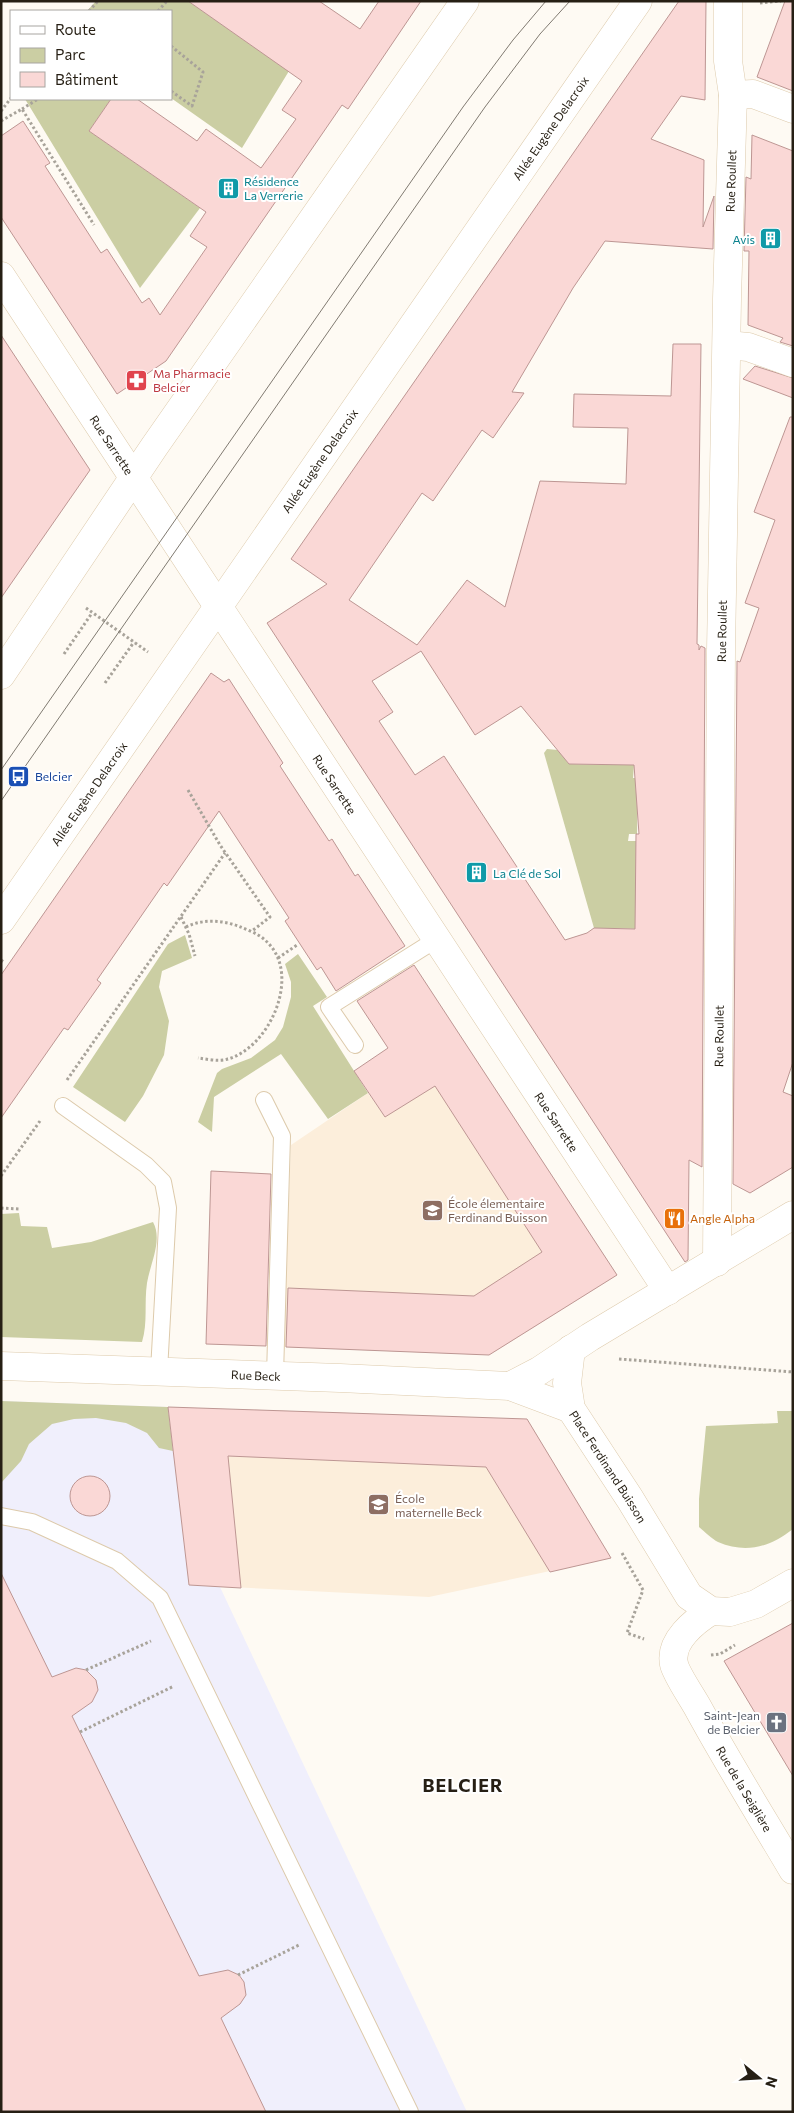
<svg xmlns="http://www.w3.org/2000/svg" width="794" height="2113" font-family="Commissioner,sans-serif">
<rect width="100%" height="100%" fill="#fefaf3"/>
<path fill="#f0effc" d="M1 1401 168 1407 189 1585 220 1587 467 2112H1Z"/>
<g fill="#fceedb">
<path d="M476 1060 617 1275 489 1355 283 1347 291 1145 368 1093 385 1117Z"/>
<path d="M168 1407 527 1419 611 1558 429 1597 189 1585Z"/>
</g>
<g fill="#cbcea3">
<path d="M96 1H188L289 71 242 148 171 98V11H87Z"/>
<path d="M25 99H111L89 131 200 208 140 288Z"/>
<path d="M547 749 558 750 569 764 634 765 633 778H638L637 834H629L628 841H637L644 929 594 928 544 753Z"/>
<path d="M185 935 192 958 162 971 159 987 169 1021 164 1055 143 1096 125 1122 73 1087 168 944Z"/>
<path d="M298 954 327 997 313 1006 368 1093 328 1119 281 1054 214 1097 212 1132 198 1122 217 1073 222 1069 251 1058 275 1040 283 1027 291 997V982L285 964Z"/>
<path d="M19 1213 21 1226 47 1227 52 1248 91 1242 153 1222C163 1240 150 1264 147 1283 144 1303 148 1323 142 1342L1 1337V1214Z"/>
<path d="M1 1401 168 1407 173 1451 159 1448 147 1433 126 1423 96 1418 74 1419 52 1424 29 1444 21 1461 1 1483Z"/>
<path d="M777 1411H793V1529C770 1547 746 1554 718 1542 712 1539 705 1532 699 1527V1499L706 1426 778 1423Z"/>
</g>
<g fill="#fad8d6" stroke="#bd9693" fill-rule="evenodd">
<path d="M188 1H319L360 29 379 1H421L348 109 342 105 166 361 117 394 1 217V136L23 121 50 163 45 166 101 253 107 249 142 303 149 298 160 315 207 247 190 236 206 212 89 131 111 99H137L197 141 206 129 261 168 296 119 282 110 302 81Z"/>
<path d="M679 1H706L705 100 681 96 651 139 704 160 703 227 714 196 713 249 605 241 573 288 512 392 524 393 493 438 482 430 433 501 422 493 349 600 417 645 467 580 505 607 540 481 626 484 628 428 573 427 574 394 671 396 673 344H701L697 644 699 645V650L701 646 705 648 702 1167 689 1160 688 1260 685 1262 267 623 327 584 291 559ZM421 651 475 735 521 706 569 764 634 765 639 834H636L635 929 594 928 587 933 565 940 444 756 415 775 379 721 393 712 372 681Z"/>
<path d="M785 1H793V91L757 77Z"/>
<path d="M752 135 793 151V346L780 342 783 338 748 325 749 251H744L746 177 751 179Z"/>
<path d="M1 335 90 470 1 598Z"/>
<path d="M755 366 793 378V398L743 379Z"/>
<path d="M790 417H793V1062L783 1092 793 1096V1167L750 1193 733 1184 737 661 740 662 759 608 745 603 775 520 754 512Z"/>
<path d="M211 673 224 682 229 679 283 763 280 766 329 841 332 839 355 876 358 874 405 946 336 991 321 967 317 970 285 921 289 918 219 811 167 886 164 883 97 980 101 983 68 1030 64 1028 1 1118V975Z"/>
<path d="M414 965 617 1275 489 1355 286 1347 288 1288 474 1296 542 1252 435 1086 385 1117 354 1071 388 1048 357 1001Z"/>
<path d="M211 1171 271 1174 266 1346 206 1344Z"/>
<path d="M168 1407 527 1419 611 1558 550 1572 486 1467 228 1456 241 1588 189 1585Z"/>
<circle cx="90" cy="1496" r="20"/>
<path d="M1 1573 52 1677 76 1668 86 1670 96 1680 98 1690 92 1702 72 1716 199 1976 228 1970 239 1975 244 1982 246 1995 240 2004 221 2018 266 2112H1Z"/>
<path d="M793 1623V1776L724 1661Z"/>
</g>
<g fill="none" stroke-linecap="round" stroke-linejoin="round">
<defs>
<g id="service">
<path d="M355 1045 329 1007 437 939"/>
<path d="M264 1100 282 1136 275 1375"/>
<path d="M63 1106 146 1165 163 1182 168 1208 159 1371"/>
<path d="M1 1516 32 1522 117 1561 160 1598 410 2112"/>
</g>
<g id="minor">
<path d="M733 95 753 94 793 109"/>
<path id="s1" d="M1 276 668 1291"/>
<path d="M727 345 748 347 793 363"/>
<path d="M1 675 154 447 465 1"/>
<path id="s2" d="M1 920 638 1"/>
<path id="s3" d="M717 1262 721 651 727 299 733 95 728 61V1"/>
<path id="s4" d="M571 1349 567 1383 571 1409 630 1499 689 1596 711 1611 730 1612 756 1604 793 1583"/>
<path id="s5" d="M1 1366 340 1378 510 1386 571 1409"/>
<path d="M510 1386 539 1371 590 1337 793 1215"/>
<path id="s6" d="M711 1611C695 1621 669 1641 674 1664 676 1674 692 1697 698 1708 728 1763 761 1816 793 1870"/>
</g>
</defs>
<use href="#service" stroke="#ddcaab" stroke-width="18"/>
<use href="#minor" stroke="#ddcaab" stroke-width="29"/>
<g stroke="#a8a39a" stroke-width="3" stroke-dasharray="2.5 2.5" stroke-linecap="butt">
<path d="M760 3 781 1"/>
<path d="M89 11 98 1"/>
<path d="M158 11 167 1"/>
<path d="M171 46 203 72 192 106 171 91"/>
<path d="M22 109 38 99"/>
<path d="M1 111 11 98"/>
<path d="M1 121 22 109 94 225"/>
<path d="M86 608 148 652"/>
<path d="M64 654 92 613"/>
<path d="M105 683 134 642"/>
<path d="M188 790 220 845 270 917 252 931"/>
<path d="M181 917 189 934 195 956"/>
<path d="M186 927C202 919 221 920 238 926 248 930 260 934 268 943 301 976 270 1047 228 1059 219 1062 207 1059 198 1058"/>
<path d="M278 958 297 945"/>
<path d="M1 960 4 962"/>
<path d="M67 1080 225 853"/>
<path d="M1 1176 40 1121"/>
<path d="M1 1208 20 1209"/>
<path d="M619 1359 793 1372"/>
<path d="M622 1553 643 1590 627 1633 644 1639"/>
<path d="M711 1655 720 1654 735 1645"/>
<path d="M86 1670 151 1641"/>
<path d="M80 1732 174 1686"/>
<path d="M238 1975 299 1945"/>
</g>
<use href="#service" stroke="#fff" stroke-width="16"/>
<use href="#minor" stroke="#fff" stroke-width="28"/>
<g stroke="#807a71" stroke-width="1">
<path d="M1 770 463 107 513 40 546 1"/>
<path d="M1 801 485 107 540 34 570 1"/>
</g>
</g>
<defs>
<symbol id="building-square" viewBox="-11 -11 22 22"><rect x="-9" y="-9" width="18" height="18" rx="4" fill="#0f9aa8" stroke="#fff"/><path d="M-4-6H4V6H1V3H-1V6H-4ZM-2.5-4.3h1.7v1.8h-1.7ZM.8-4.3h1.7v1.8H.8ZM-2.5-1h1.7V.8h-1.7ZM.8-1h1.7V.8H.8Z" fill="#fff"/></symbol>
<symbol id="pharmacy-square" viewBox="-11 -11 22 22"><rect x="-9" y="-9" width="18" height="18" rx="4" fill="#e0444e" stroke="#fff"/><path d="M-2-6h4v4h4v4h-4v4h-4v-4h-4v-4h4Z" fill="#fff"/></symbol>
<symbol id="bus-square" viewBox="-11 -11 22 22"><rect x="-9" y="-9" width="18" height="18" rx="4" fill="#1a4fb4" stroke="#fff"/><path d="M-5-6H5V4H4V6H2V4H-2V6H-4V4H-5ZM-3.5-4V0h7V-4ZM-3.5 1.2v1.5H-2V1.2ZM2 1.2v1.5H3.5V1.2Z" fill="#fff"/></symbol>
<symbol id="school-square" viewBox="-11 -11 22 22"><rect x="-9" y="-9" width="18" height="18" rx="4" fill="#8d6e63" stroke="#fff"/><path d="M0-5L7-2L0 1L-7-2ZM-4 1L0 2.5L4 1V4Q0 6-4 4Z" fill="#fff"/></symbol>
<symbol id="restaurant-square" viewBox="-11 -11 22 22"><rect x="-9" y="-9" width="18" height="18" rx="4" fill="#e8710a" stroke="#fff"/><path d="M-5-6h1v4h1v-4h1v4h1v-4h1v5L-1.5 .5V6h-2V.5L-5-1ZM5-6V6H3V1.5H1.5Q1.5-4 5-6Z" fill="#fff"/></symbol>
<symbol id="church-square" viewBox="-11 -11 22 22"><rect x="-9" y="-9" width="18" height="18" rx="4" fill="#6b7280" stroke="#fff"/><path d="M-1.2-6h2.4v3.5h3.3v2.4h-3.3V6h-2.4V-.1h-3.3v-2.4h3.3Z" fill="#fff"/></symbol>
</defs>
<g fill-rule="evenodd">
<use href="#building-square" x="216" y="176" width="25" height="25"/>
<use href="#building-square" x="758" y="226" width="25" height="25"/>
<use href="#pharmacy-square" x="124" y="368" width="25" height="25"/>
<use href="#bus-square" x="6" y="764" width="25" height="25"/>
<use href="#building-square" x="464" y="860" width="25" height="25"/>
<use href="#school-square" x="420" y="1198" width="25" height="25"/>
<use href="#restaurant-square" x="662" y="1206" width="25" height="25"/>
<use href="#school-square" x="366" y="1492" width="25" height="25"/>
<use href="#church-square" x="764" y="1710" width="25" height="25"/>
</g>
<g text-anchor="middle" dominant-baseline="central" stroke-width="4" stroke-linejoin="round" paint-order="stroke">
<g font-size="12" fill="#261f14" stroke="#fff">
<text stroke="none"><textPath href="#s2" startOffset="964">Allée Eugène Delacroix</textPath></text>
<text stroke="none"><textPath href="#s3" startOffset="1081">Rue Roullet</textPath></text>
<text stroke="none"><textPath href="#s1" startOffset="202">Rue Sarrette</textPath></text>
<text stroke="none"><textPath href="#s2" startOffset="559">Allée Eugène Delacroix</textPath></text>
<text stroke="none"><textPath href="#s3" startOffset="631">Rue Roullet</textPath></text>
<text stroke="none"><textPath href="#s1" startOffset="608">Rue Sarrette</textPath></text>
<text stroke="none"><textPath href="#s2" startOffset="154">Allée Eugène Delacroix</textPath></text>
<text stroke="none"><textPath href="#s3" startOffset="226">Rue Roullet</textPath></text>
<text stroke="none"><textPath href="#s1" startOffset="1012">Rue Sarrette</textPath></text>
<text stroke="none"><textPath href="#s5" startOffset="255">Rue Beck</textPath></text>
<text stroke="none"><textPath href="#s4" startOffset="129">Place Ferdinand Buisson</textPath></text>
<text stroke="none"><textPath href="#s6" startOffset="212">Rue de la Seiglière</textPath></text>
</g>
<g font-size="12" fill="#0d838f" stroke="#fff" text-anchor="start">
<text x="244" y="181">Résidence<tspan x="244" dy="14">La Verrerie</tspan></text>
<text x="755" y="239" text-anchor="end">Avis</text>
<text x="493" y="873">La Clé de Sol</text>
</g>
<g font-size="12" fill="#be3a42" stroke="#fff" text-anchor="start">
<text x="153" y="373">Ma Pharmacie<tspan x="153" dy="14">Belcier</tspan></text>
</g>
<g font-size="12" fill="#164399" stroke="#fff" text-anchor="start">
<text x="35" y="776">Belcier</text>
</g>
<g font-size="12" fill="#785e54" stroke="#fff" text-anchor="start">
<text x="448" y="1203">École élementaire<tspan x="448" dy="14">Ferdinand Buisson</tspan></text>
<text x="395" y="1498">École<tspan x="395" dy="14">maternelle Beck</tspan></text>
</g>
<g font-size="12" fill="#c56008" stroke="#fff" text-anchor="start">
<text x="690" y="1218">Angle Alpha</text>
</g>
<g font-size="12" fill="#5b616d" stroke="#fff" text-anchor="end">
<text x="760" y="1715">Saint-Jean<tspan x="760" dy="14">de Belcier</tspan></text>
</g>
<g font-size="18" font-weight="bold" letter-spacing="1" fill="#261f14" stroke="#fff">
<text x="463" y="1785">BELCIER</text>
</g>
</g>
<rect width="794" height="2113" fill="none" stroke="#261f14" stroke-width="5"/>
<rect x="10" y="10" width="162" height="90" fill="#ffffff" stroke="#a8a5a1"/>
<rect x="20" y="26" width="25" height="8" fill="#ffffff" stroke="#a8a5a1"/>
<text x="55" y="35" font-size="15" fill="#261f14">Route</text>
<rect x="20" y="48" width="25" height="15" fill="#cbcea3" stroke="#a8a5a1"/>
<text x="55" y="60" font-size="15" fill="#261f14">Parc</text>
<rect x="20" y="72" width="25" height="15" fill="#fad8d6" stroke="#a8a5a1"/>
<text x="55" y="85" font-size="15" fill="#261f14">Bâtiment</text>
<g transform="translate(759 2078) rotate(108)" stroke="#ffffff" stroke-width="4" paint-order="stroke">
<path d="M0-4L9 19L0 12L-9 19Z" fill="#261f14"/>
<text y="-8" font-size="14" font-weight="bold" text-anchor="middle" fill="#261f14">N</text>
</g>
</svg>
